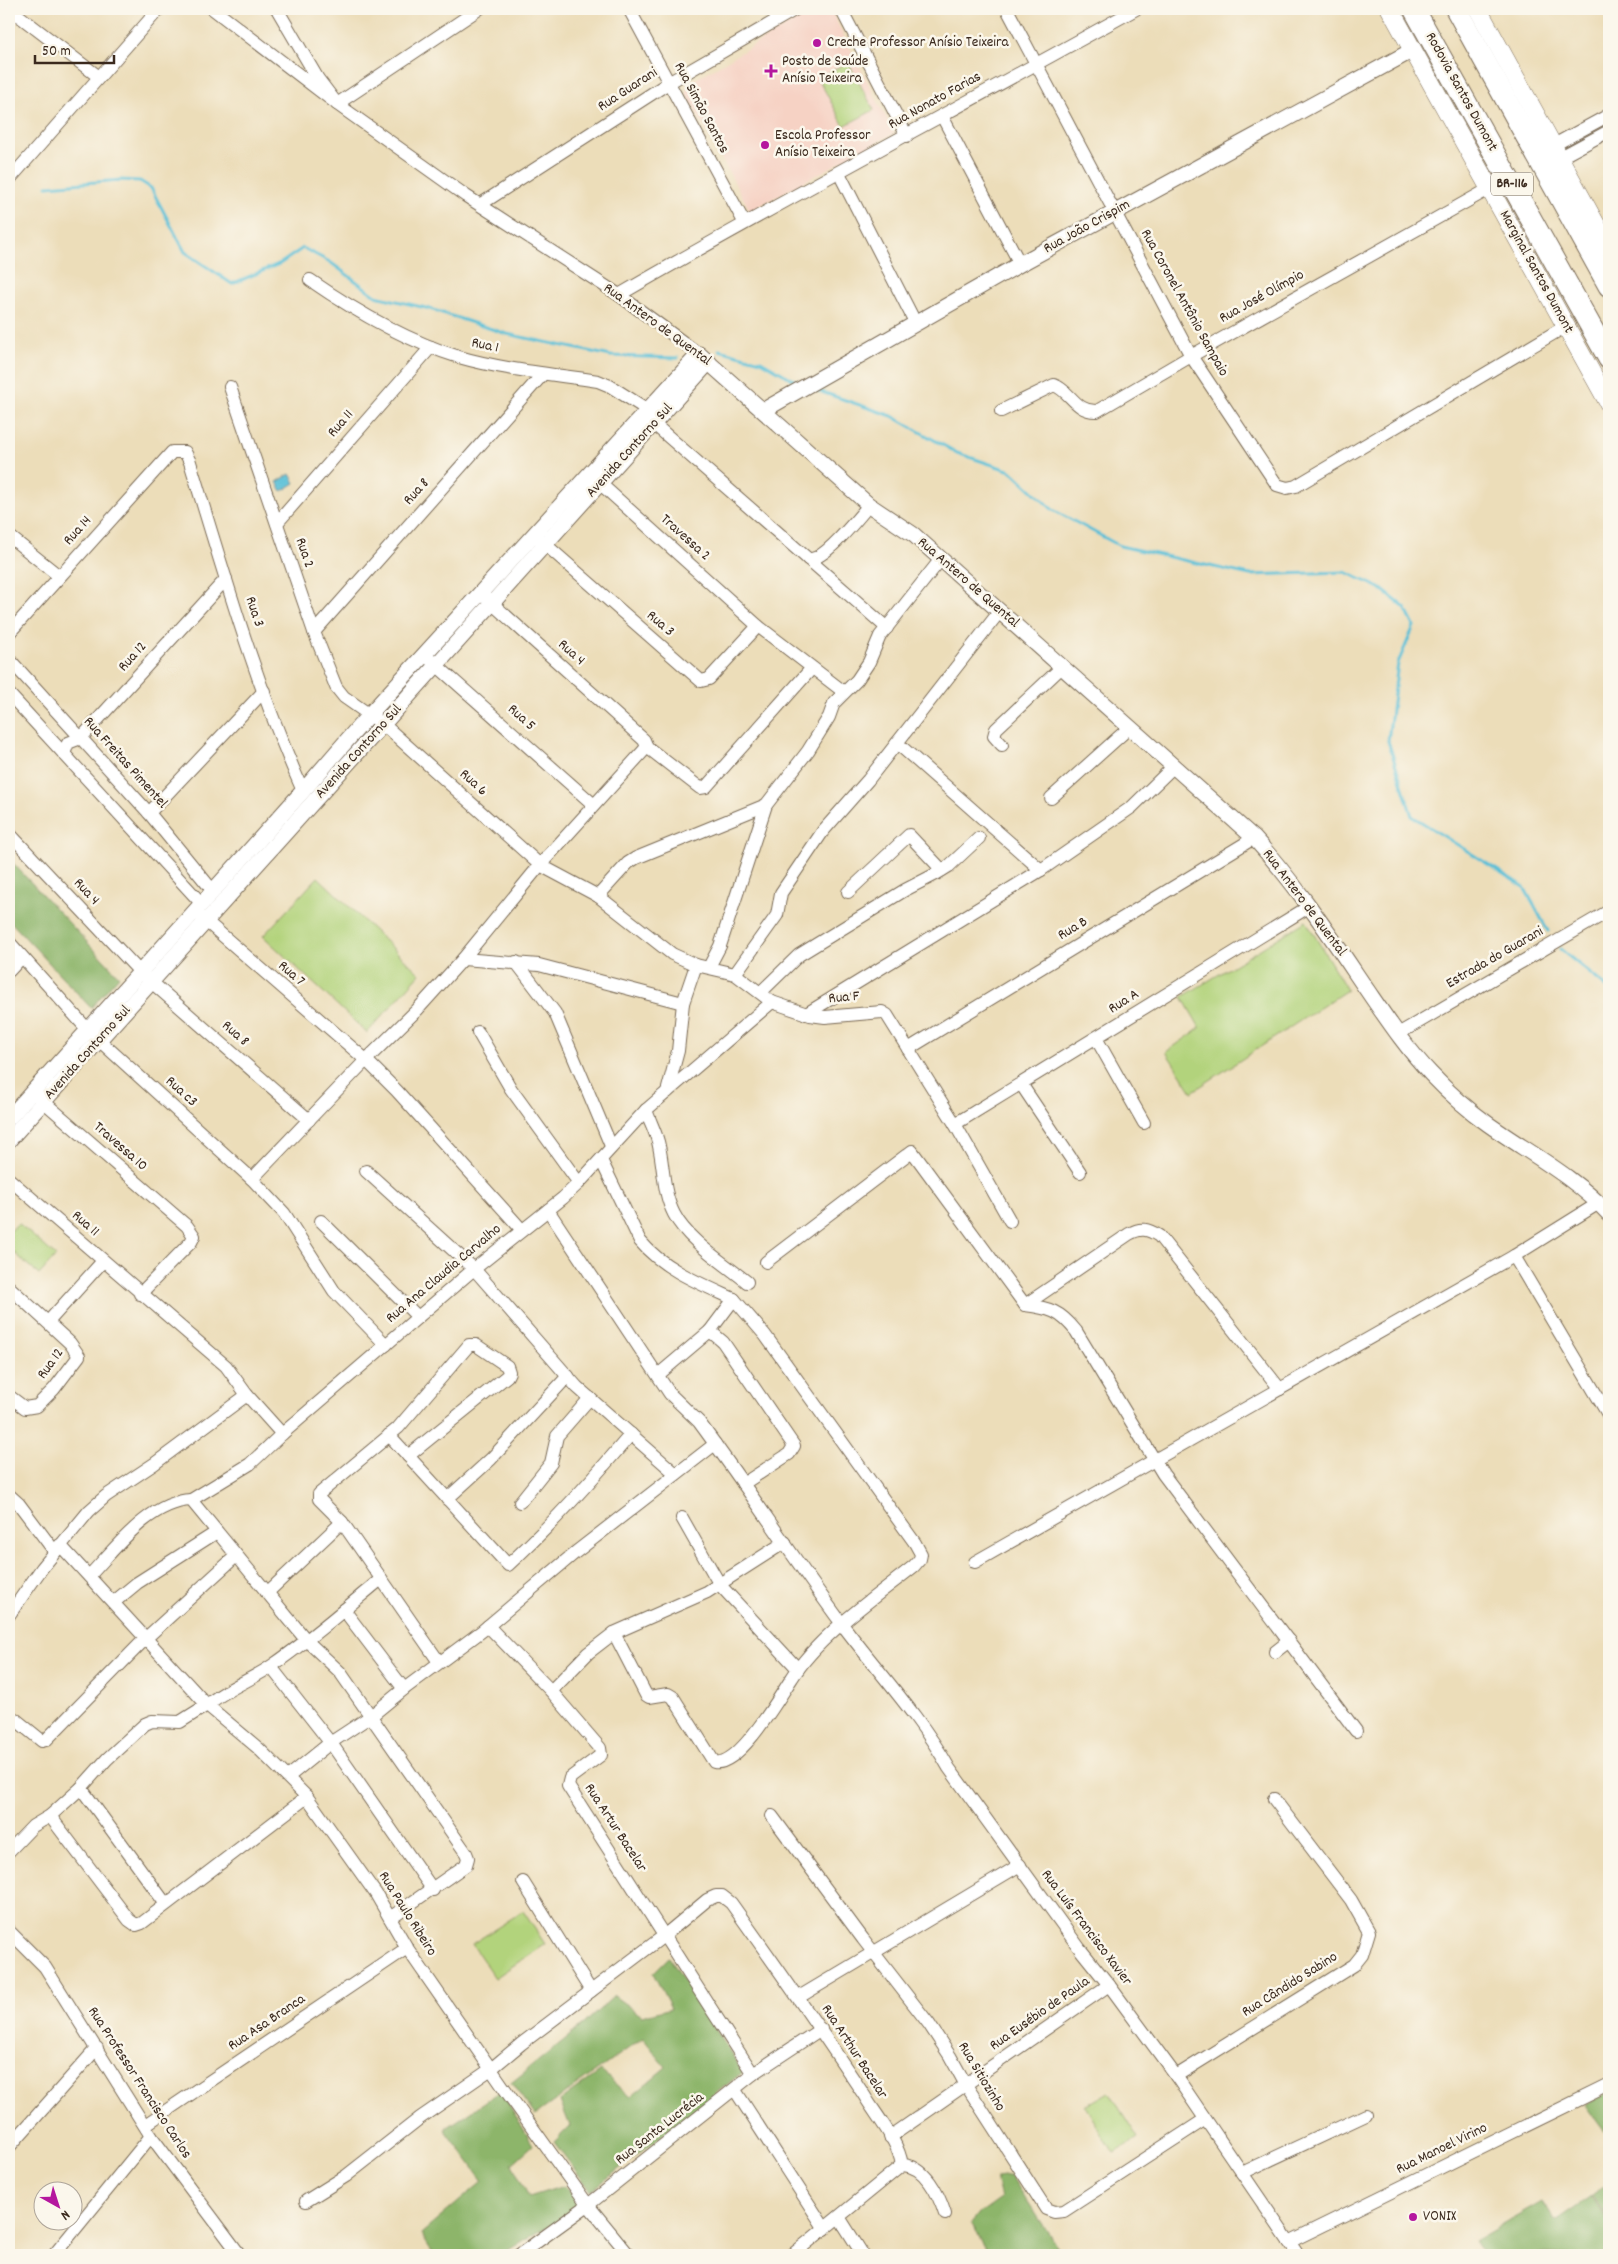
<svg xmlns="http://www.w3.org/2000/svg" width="1618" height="2264" font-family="Dekko,sans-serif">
<rect width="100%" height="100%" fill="#fbf7ec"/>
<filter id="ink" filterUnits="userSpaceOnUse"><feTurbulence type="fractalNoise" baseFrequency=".02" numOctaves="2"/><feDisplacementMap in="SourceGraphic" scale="10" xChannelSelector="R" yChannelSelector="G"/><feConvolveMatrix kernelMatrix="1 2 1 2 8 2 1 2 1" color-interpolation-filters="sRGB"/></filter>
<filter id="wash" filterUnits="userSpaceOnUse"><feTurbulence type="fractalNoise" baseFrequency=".0096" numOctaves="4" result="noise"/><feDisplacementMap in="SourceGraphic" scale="20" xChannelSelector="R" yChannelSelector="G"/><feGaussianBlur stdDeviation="1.12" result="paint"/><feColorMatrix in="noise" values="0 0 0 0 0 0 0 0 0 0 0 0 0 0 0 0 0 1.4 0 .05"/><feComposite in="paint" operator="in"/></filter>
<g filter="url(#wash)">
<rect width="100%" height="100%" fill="#ecddb9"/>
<path fill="#f6d2c4" d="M815 9H830L894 133 750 211 686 93 689 83Z"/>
<g fill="#b2d37b" stroke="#767e4c">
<path d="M848 62 874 110 844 126 818 78Z"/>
<path d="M318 877 420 974 367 1033 263 936Z"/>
<path d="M1306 921 1347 990 1192 1092 1166 1052 1200 1028 1182 997Z"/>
<path d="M18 1223 56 1256 39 1275 9 1248V1233Z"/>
<path d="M523 1911 545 1944 495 1978 472 1944Z"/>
<path d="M1109 2092 1138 2138 1114 2153 1085 2106Z"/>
</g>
<g fill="#8db56b" stroke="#647044">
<path d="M9 859 119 976 91 1008 9 920Z"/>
<path d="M669 1957 743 2072 591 2191 554 2142 570 2126 560 2101 601 2071 630 2097 666 2067 643 2038 535 2115 511 2083 584 2024 614 1996 642 2016 671 2008 653 1973Z"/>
<path d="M501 2091 533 2145 512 2164 529 2197 564 2186 582 2206 500 2255H467L464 2251 457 2255H434L421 2234 483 2181 445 2129Z"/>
<path d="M1609 2092V2139L1584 2105Z"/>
<path d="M1011 2176 1063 2255H991L971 2224 980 2213 1001 2198 996 2178Z"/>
<path d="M1609 2182V2220L1592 2195Z"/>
<path d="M1591 2196 1609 2222V2255H1484L1474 2241 1542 2202 1555 2221Z"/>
</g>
<path fill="#59bfd7" stroke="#4a747a" d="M290 474 295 483 282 491 277 482Z"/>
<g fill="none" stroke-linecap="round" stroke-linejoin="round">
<g stroke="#59bfd7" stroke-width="3">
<path d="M47 186 121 180 140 181 151 188 185 252 232 284 281 263 303 248 330 262 376 296 430 309 507 334 611 356 678 358"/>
<path d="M719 350 761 361 799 383"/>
<path d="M816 390 892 416 957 453 1011 471 1053 510 1120 546 1250 575 1345 572 1380 588 1405 608 1414 626 1398 663 1388 741 1412 816 1524 887 1548 931"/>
<path d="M1560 949 1609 989"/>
</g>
</g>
</g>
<g filter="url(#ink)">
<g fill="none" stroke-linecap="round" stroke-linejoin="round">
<defs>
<g id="minor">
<path d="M10 9 99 77"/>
<path d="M213 9 337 104 479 9"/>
<path d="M277 9 318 79 337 104 466 196 619 295 699 354"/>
<path d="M629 9 744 222"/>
<path d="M841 9 907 136"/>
<path d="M1007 9 1191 356 1277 485 1287 488 1296 486 1566 326"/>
<path d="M942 116 1020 264"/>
<path d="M1552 146 1609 115"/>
<path d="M1559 158 1609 131"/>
<path d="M839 173 916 324"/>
<path d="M9 180 159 9"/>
<path d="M481 204 670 82 796 9"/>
<path d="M310 280C355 311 407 341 459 357 504 370 552 374 598 381L610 386 654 414"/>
<path d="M619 295C789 196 964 105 1136 9"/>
<path d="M230 387 314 632 336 687 344 697 384 725 540 865 598 896 672 954 696 965 735 974 772 1002 810 1015 825 1017 882 1012 887 1015 955 1124 1010 1221"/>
<path d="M1001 411 1054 385C1071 391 1075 412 1097 411L1191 356 1489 189"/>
<path d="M647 418 887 628"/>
<path d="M593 477 758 626 844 692"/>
<path d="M277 523 431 347"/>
<path d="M9 536 59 576"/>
<path d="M538 538 701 681 709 679 758 626"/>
<path d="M808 559C823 562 858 518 869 505"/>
<path d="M314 632 543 374"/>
<path d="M9 633 172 452H185L190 462C224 573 256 686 303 791"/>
<path d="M425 655 594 805"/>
<path d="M9 659 149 813 213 891"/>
<path d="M9 694 202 904"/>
<path d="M897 743 1041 870"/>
<path d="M1002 745 994 736 996 729 1063 666"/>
<path d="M647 747 700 788 706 787 812 668"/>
<path d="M64 754 68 743 81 738 226 579"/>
<path d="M1051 798 1130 727"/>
<path d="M149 813 264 691"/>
<path d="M9 833 140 972 309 1120"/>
<path d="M848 892 909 835 942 870"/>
<path d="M598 896 628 863 636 858 766 805"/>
<path d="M199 915 366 1060 397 1091 522 1230"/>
<path d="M9 942 88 1030 252 1179 284 1213 334 1291 386 1345"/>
<path d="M463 959 539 965 683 1003"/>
<path d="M516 962 555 1013 611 1146"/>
<path d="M709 967 720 946 766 805 808 751 829 717 834 703 857 680 869 662 880 636 941 559"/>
<path d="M9 971 22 957"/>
<path d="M735 974 777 915 781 893 823 831 868 780 1000 611"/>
<path d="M761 992 799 955 905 890 936 874 949 866 979 838"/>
<path d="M806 1014 1041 870 1132 807 1174 766"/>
<path d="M478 1032 511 1089 579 1183"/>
<path d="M1398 1034 1609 911"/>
<path d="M1096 1038 1144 1123"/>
<path d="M908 1049 1254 838"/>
<path d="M1021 1084 1080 1172"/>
<path d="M667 1092 678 1051 683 1003 696 965"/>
<path d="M36 1095 187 1226 194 1236 191 1242 140 1294"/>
<path d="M646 1110C650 1122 657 1134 659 1146 664 1169 663 1193 674 1214 687 1240 724 1263 747 1282"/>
<path d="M955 1124 1310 906"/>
<path d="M601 1160 640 1241C663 1269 701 1284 734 1299L765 1335 915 1543 921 1554 920 1559 914 1566C874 1598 819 1635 792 1678 780 1696 739 1768 714 1762L673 1697 668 1694 649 1697 646 1695 614 1633"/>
<path d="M366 1171 474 1269 577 1387 676 1474"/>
<path d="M9 1179 226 1366 247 1395 282 1434 474 1269 563 1198 579 1183 646 1110 772 1002"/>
<path d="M252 1179 366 1060 417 1010 463 959 540 865 647 747 644 740 485 597"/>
<path d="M548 1210 670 1394 699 1422C748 1488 793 1558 842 1624 878 1672 919 1715 949 1768L1080 1949 1109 1985 1176 2076 1298 2255"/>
<path d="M321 1221 418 1317"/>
<path d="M1514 1256 1609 1416"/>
<path d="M766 1262 912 1151 1025 1305C1050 1308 1060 1311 1076 1331L1163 1474 1356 1731"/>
<path d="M9 1287 70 1343 79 1356 54 1389 37 1406 25 1408 9 1396"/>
<path d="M1025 1305 1129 1234C1141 1227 1148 1229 1159 1236L1280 1389"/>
<path d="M48 1322 103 1261"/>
<path d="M710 1331 734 1299"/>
<path d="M658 1375 710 1331 723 1342 794 1446 789 1454 743 1484"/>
<path d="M282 1434 250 1464 191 1500 307 1641 340 1672 466 1853 468 1858 466 1865 390 1918"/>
<path d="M389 1435 508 1565C553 1524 592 1480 631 1434"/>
<path d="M408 1456 507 1376 509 1372 507 1366 476 1345H469L398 1428 319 1494V1499L342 1522 439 1662"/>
<path d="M9 1495 19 1504 55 1552"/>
<path d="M447 1499 491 1459 568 1376"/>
<path d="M520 1502 551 1463 557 1436 590 1398"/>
<path d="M682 1518 720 1585 798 1669"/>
<path d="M975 1562 1514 1256 1599 1203"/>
<path d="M89 1576C116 1548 149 1502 191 1500"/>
<path d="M381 1579C346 1608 311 1639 273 1665 252 1680 227 1688 207 1705L258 1748 307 1797 376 1894 407 1948 504 2088 588 2205 629 2255"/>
<path d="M267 1593 342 1522"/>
<path d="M114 1602 137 1583 217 1532"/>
<path d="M344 1610 404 1689"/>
<path d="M9 1615 42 1568 89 1511 106 1496 154 1464 247 1395"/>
<path d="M488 1626 551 1691 600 1748 601 1755 570 1778 568 1786 753 2074"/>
<path d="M1275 1652 1289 1641"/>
<path d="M271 1667 333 1746 433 1890"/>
<path d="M551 1691 588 1653 614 1633 707 1592 785 1542"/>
<path d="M15 1719 42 1741 46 1740 145 1639 236 1556"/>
<path d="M288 1777 330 1743 371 1716 404 1689 482 1631 576 1552 715 1444"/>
<path d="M81 1788 165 1903"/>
<path d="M50 1816 129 1920 136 1925 142 1923 307 1797"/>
<path d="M772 1816 863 1939 929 2024 950 2056 966 2085 1046 2209 1054 2212 1064 2211 1204 2120"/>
<path d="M9 1851 33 1826 50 1816 81 1788 107 1759 145 1724 152 1721 180 1722 207 1705 60 1545"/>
<path d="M523 1882 591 1991"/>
<path d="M9 1931 45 1967 151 2136 240 2255"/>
<path d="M799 1997 1020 1865"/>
<path d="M1176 2076 1354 1965 1362 1955 1369 1932 1351 1900 1274 1799"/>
<path d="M735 2090 825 2229"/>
<path d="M145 2125 407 1948"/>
<path d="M890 2137 1109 1985"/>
<path d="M9 2147 97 2048"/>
<path d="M1242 2173 1366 2115"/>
<path d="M306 2201 346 2176 420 2118 491 2069 521 2044 665 1935 707 1900 716 1896H722L731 1903C776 1966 821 2030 864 2095 877 2117 898 2140 902 2165 925 2165 939 2195 945 2214"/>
<path d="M839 2217 863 2255"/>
<path d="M1289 2242 1609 2085"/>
<path d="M54 2255 151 2136"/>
<path d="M519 2255 588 2205 753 2074 821 2029"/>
<path d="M792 2255 902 2165"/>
</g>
<g id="tertiary">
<path d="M764 410 1020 264 1413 50"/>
<path d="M9 1118 303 791 369 715 699 354 869 505 914 535 1254 838C1297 885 1331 937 1367 990 1387 1019 1407 1049 1431 1074 1449 1093 1467 1109 1488 1124 1529 1153 1575 1177 1609 1214"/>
<path d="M9 1140 709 362"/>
</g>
<g id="secondary">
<path d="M1390 9 1609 404"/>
<path d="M1478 9 1609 248"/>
</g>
<g id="trunk">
<path d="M1414 9 1609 359"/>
<path d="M1456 9 1609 286"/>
</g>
</defs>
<use href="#minor" stroke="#796954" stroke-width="14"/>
<use href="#tertiary" stroke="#796954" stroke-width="17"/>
<use href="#secondary" stroke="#796954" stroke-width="19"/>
<use href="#trunk" stroke="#796954" stroke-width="23"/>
<use href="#minor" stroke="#fff" stroke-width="12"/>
<use href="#tertiary" stroke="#fff" stroke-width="15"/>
<use href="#secondary" stroke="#fff" stroke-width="18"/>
<use href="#trunk" stroke="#fff" stroke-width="21"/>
</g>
</g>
<g fill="#b5179e" stroke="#fbf7ec" stroke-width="2">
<circle cx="817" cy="43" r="5"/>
<path d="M768.5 63.5h5v5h5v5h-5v5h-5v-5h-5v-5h5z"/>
<circle cx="765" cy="145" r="5"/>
<circle cx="1413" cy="2217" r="5"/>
</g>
<g text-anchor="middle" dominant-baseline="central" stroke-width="5" stroke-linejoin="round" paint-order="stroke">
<rect fill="#fbf7ec" stroke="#75685c" stroke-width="1" x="1491" y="172.5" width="42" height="23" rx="4"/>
<g font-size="14" font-weight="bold" fill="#3b2a1e">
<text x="1512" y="184">BR-116</text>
</g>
<g font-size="15" fill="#3b2a1e" stroke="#fbf7ec" text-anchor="start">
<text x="827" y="43">Creche Professor Anísio Teixeira</text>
<text x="782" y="62">Posto de Saúde<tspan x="782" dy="17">Anísio Teixeira</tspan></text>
<text x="775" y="136">Escola Professor<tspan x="775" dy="17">Anísio Teixeira</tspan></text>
<text x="1423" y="2217">VONIX</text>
</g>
<g font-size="15" fill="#3b2a1e" stroke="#fbf7ec">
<text transform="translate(628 90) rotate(-33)">Rua Guarani</text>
<text transform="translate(1461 92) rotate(61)">Rodovia Santos Dumont</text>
<text transform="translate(935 101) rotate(-29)">Rua Nonato Farias</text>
<text transform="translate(701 108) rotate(62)">Rua Simão Santos</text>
<text transform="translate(1087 227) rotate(-29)">Rua João Crispim</text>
<text transform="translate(1536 272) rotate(61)">Marginal Santos Dumont</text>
<text transform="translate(1262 297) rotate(-29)">Rua José Olímpio</text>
<text transform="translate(1184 303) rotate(61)">Rua Coronel Antônio Sampaio</text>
<text transform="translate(657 325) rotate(36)">Rua Antero de Quental</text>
<text transform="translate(485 346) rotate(12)">Rua 1</text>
<text transform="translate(341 424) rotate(-49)">Rua 11</text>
<text transform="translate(630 451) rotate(-48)">Avenida Contorno Sul</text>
<text transform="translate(417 492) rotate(-48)">Rua 8</text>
<text transform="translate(78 531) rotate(-48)">Rua 14</text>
<text transform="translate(685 538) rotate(42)">Travessa 2</text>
<text transform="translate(304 553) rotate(71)">Rua 2</text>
<text transform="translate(968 583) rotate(41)">Rua Antero de Quental</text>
<text transform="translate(254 612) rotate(71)">Rua 3</text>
<text transform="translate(660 624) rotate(41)">Rua 3</text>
<text transform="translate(571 653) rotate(42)">Rua 4</text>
<text transform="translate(133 657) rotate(-48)">Rua 12</text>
<text transform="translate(521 718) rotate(42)">Rua 5</text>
<text transform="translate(359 752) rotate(-48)">Avenida Contorno Sul</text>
<text transform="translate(125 763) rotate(48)">Rua Freitas Pimentel</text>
<text transform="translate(473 783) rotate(42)">Rua 6</text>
<text transform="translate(86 892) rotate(47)">Rua 4</text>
<text transform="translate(1304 903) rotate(53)">Rua Antero de Quental</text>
<text transform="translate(1073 929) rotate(-31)">Rua B</text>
<text transform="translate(1495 958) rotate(-30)">Estrada do Guarani</text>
<text transform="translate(291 974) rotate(41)">Rua 7</text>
<text transform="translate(844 998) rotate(-5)">Rua F</text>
<text transform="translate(1124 1002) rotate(-32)">Rua A</text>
<text transform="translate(235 1034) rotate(41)">Rua 8</text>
<text transform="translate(88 1053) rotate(-48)">Avenida Contorno Sul</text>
<text transform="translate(181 1092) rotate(42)">Rua c3</text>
<text transform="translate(120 1147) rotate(41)">Travessa 10</text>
<text transform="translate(85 1224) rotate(41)">Rua 11</text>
<text transform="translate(444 1274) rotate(-40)">Rua Ana Claudia Carvalho</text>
<text transform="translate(51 1364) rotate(-54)">Rua 12</text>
<text transform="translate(615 1828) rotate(57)">Rua Artur Bacelar</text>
<text transform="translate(407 1914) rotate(58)">Rua Paulo Ribeiro</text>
<text transform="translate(1086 1928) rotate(53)">Rua Luís Francisco Xavier</text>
<text transform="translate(1290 1985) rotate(-32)">Rua Cândido Sabino</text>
<text transform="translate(1040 2014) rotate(-35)">Rua Eusébio de Paula</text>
<text transform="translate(267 2023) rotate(-34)">Rua Asa Branca</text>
<text transform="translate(854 2052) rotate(57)">Rua Arthur Bacelar</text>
<text transform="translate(981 2077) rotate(59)">Rua Sitiozinho</text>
<text transform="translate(139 2083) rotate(57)">Rua Professor Francisco Carlos</text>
<text transform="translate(660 2129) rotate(-38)">Rua Santa Lucrécia</text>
<text transform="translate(1442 2149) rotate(-26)">Rua Manoel Virino</text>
</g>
</g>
<rect width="1618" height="2264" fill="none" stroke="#fbf7ec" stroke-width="30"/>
<g transform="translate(58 2206) rotate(141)"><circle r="24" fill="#fbf7ec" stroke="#aea59a"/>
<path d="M0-4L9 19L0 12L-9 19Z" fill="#b5179e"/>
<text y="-8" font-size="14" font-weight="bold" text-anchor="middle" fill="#3b2a1e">N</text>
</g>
<path d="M35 55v8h79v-8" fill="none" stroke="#3b2a1e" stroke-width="2.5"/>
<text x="42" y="55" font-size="15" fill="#3b2a1e" stroke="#fbf7ec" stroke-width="4" paint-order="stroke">50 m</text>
</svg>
